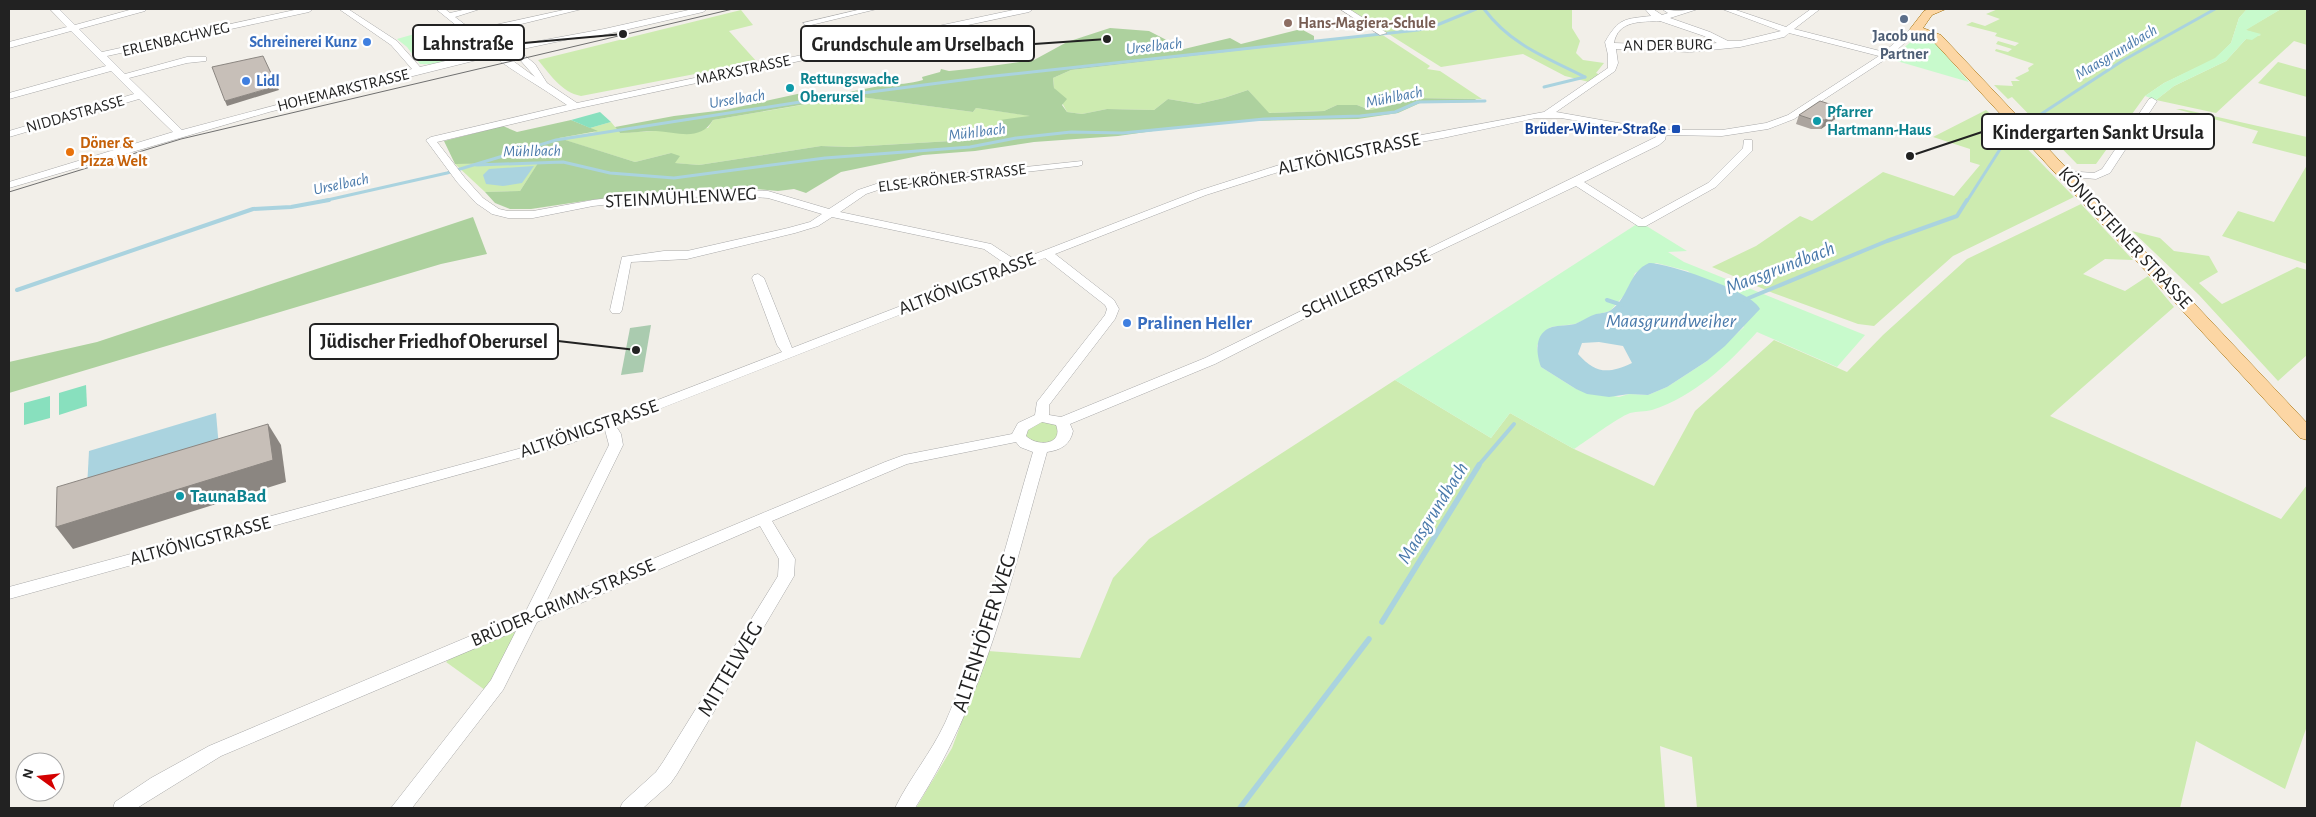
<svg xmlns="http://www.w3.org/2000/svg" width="2316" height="817" font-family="'Alegreya Sans',sans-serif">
<rect width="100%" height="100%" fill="#f2efe9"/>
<g fill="#cdebb0">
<path d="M1349 9H1572V28L1580 41 1576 53 1583 60 1604 63 1596 73 1603 76 1593 83 1565 76 1523 54 1441 67Z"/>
<path d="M1998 9H2247L2239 18 2231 43 2215 59 2164 83 2145 96 2096 164H2077L2012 97 2008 99 1994 85 2013 86 2011 81H2020L2015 78 2029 71 2028 68 2034 64 1995 51 1996 49 2008 52 2012 49 1996 44 1998 41 2015 46 2019 43 1995 36 1997 33 1966 25 1972 22 1985 26 2000 19 1986 14Z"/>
<path d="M2281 9H2307V45L2294 41 2216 113 2156 100 2174 86 2226 61 2246 39 2261 35 2245 30Z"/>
<path d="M741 10 753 25 729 31 757 62 581 96C561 92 550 74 538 60Z"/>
<path d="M1381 34 1430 66 1427 69 1440 71 1482 99 1411 98 1385 107 1370 110 1357 105H1337L1324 111 1268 113 1248 90 1224 98 1198 104 1168 99 1154 110 1107 109 1082 114 1067 112 1054 88 1053 78 1071 70Z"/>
<path d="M2278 62 2307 70V97L2258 83Z"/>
<path d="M854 96 973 112 976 108 1032 116 1001 132 1005 135 985 139 850 147 821 146 699 165 674 163 671 153 635 162 558 138 596 132 590 128 611 122 620 133 708 128 713 120Z"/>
<path d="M2176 109H2182L2307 137V157L2252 143 2258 131Z"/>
<path d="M1986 110 2015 136 2074 197 1953 256 1874 326 1858 324 1773 293 1712 267 1756 246 1800 216 1812 221 1883 172 1954 196 1980 165 1970 162V149L1933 137Z"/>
<path d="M539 162 520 191 485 192 455 164Z"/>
<path d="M2307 165V264L2222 236 2238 211 2274 222Z"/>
<path d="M2081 204 2133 260 2105 259 2083 274 2125 291 2148 276 2174 307 2050 416 2281 519 2307 485V726L2285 789 2196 741 2180 808H1697L1692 757 1660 746 1665 808H916L952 748 988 651 1080 658 1113 578 1149 539 1395 380 1491 438 1510 413 1574 449 1654 486 1695 411 1774 340 1847 372 1883 335 1967 259Z"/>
<path d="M2132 231 2160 238 2174 251 2209 256 2218 272 2199 283 2222 304 2297 267 2307 270V355L2278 381 2199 295Z"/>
<path d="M1042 421 1058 424V440L1041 446 1027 440 1024 432Z"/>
<path d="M516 631 495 674 485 690 446 662 452 657Z"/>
</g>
<g fill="#add19e">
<path d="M1110 28 1149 31 1184 49 1230 38 1241 44 1301 29 1314 36V42L1071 70 1053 78 1054 88 1067 99 1062 105 1067 112 1082 114 1107 109 1154 110 1168 99 1198 104 1224 98 1248 90 1269 113 1324 111 1337 105H1357L1370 110 1385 107 1411 98 1475 99 1479 102 1420 103 1398 113 1358 119 1249 121 1188 126 1118 136 1034 142 975 151 923 155 841 172 806 193 794 189 778 191 747 188 591 200 531 209H510L495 203 485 192 520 191 538 163 455 164 444 141 503 126 517 132 571 120 598 131 559 138 635 162 671 153 680 156 675 163 699 165 821 146 850 147 985 139 1005 135 996 126 1000 120 1030 116 976 108 973 112 853 96 713 120C700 142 677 132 656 131 644 131 632 133 620 133L615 127 674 116 725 110 811 91 812 98C837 96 860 89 885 85 898 84 910 84 923 80L922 77 940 72 941 69 949 71 969 69 1034 60 1067 42Z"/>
<path d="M473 217 487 254 441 264 9 393V362L97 342Z"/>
</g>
<path fill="#aacbaf" d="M651 325 643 372 621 375 630 328Z"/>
<g fill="#c8facc" fill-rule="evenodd">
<path d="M2247 9H2281L2246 30 2261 34 2252 40 2246 39 2226 61 2174 86 2156 100 2145 96 2164 83 2215 58 2231 43 2239 18Z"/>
<path d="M446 25 469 49C458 61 436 65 420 64L407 47 397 39Z"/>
<path d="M1918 36 1930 37 1969 82 1890 59Z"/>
<path d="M1640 222 1687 251 1668 252 1684 262 1865 335 1837 367 1757 332C1727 365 1695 396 1652 410 1645 412 1637 411 1630 413 1617 418 1588 440 1574 449L1510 413 1491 438 1395 380ZM1656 263 1688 271 1744 327 1707 361 1667 387 1648 395 1629 394 1619 397 1576 389 1541 367 1537 346 1544 332 1551 327 1575 324 1599 314 1610 311 1628 291 1635 273Z"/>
</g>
<g fill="#88e0be">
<path d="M600 112 611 122 590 128 571 120Z"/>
<path d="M86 385 87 406 59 415V393Z"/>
<path d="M50 396V418L24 425V403Z"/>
</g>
<g fill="#aad3df" fill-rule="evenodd">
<path d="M534 166 522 183 503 186 486 184 483 175 489 169Z"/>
<path d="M1649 263C1668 263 1754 292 1760 309L1725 346 1707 361 1667 387 1648 395 1629 394 1609 397 1587 394 1576 389 1541 367C1536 353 1534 333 1552 327 1559 325 1567 326 1575 324 1582 321 1589 316 1596 314 1601 313 1607 313 1611 310 1629 298 1628 272 1649 263ZM1599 342 1623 346 1632 363C1608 374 1596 374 1578 354L1582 343Z"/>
<path d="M216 413 219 448 87 488 89 451Z"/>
</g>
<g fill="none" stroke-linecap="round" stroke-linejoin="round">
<g stroke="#aad3df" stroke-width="3">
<path d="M1484 9C1512 46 1546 57 1585 77"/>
<path d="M1544 87 1585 77"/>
<path d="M2032 120 2122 61 2215 9"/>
<path d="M476 165 563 162 610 173 674 178 825 158 970 147 1016 138 1071 132 1123 133 1264 119 1360 116 1395 112 1418 102 1485 101"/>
<path d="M323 201 447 173 556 140 832 97 985 77 1418 30 1437 25 1476 9"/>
<path d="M1967 201 2011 132"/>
</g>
<g stroke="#aad3df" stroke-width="4">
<path d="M17 290 253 209 291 207 329 200"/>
<path d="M1607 300 1622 305"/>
<path d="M1744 300 1887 241 1957 216 1967 200"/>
<path d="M1478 466 1514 424"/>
</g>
<g stroke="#aad3df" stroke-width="5.5">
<path d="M1382 622 1479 465"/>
<path d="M1240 808 1369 639"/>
</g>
<defs>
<g id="minor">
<path d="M50 9H59L75 25 133 9H146L145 11 79 29 102 52 299 9H313L309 12 107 56 125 74 187 57H206V61L187 63 129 78 182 130 412 69 391 45 339 9H348L397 41 420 67 488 51 436 9H445L450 13 467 9H480L455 17 472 30 568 9H582L481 34 512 46 604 29 693 9H707L703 12 594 37H579L518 50 535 64 547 83 577 103 1018 9H1033L1029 12 575 109 437 142 465 178 483 198 499 209 508 211H533L593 200 649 193 725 189 768 191 829 209 858 190 882 182 1082 161V165L1078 166 884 188 866 194 840 212 991 244 1017 261 1198 191 1304 157 1544 112 1608 68V55L1605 42C1619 18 1624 19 1651 16L1645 9H1653L1662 15 1668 13 1662 9 1677 11 1698 9 1670 18 1710 32 1728 41H1740L1781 31 1722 9H1733L1786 27 1811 9H1820L1794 29 1884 52 1913 27 1920 29 1889 57 1794 119 1768 129 1722 136 1666 135 1665 140 1659 145 1584 182 1642 219 1708 183 1743 148 1744 140H1752V151L1716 187 1646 226H1638L1576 186 1420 260 1215 364 1070 424 1073 431C1070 445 1061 450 1047 452 1011 578 987 696 915 808H895C909 779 931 753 945 723 984 636 1006 543 1033 452L1020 447 1016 442 907 464 772 521 795 559 794 576 677 774 670 784 643 808H620L623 802 656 772 663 762 778 576 779 559 760 526 537 622 503 690 412 808H391L491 680 516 631 221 756 137 808H113L115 802 151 778 209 746 525 613 609 445 605 430 569 444 9 599V587L559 438 782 352 777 345 752 278 754 275 758 274 764 278 792 348 1007 265 984 249 832 217 818 226 795 233 687 259 631 262 622 310 620 313H612L610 310 622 257 664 251H687L788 228 810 222 822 214 768 198 725 195 649 200 593 206 533 218H508L492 214 476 203 457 182 426 140 431 137 567 105C543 88 517 74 493 56L269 112 9 188V182L173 132 139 99 9 137V131L134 94 111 71 9 99V93L106 66 71 31 9 48V42L67 27ZM1660 21 1704 36 1717 43 1690 46 1614 43C1618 20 1641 22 1660 21ZM1789 33 1879 56 1788 115 1766 123 1722 130H1675L1641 127 1556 112 1615 71 1618 63 1616 49 1690 52 1740 47 1784 37ZM485 41 502 48 497 49ZM509 52 521 61 535 77 502 53ZM1536 118H1561L1656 134V137L1205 358 1061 417 1049 415V405L1115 319 1119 309 1114 300 1055 254 1206 195 1310 162 1443 138ZM1045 258 1105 305 1107 309 1105 315 1037 402 1035 415 1018 423 1012 434 904 455 885 462 545 604 623 445 621 434 616 426ZM1042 422 1056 425C1064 445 1037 447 1026 436L1028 430Z"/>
<path d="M862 9H877L807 26 803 23Z"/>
<path d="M1340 9H1349L1387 33 1380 35Z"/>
<path d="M2152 98 2157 101 2110 173 2096 179 2062 176V172L2066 171 2094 173 2102 169 2149 99Z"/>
</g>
<path id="major" d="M1929 9H1946L1932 15 1923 28 1941 35 2307 423V440L2300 438 1933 41 1912 32 1910 29 1924 11Z"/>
</defs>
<use href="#minor" stroke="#a9a9a9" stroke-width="1"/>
<use href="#major" stroke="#a06b00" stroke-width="1"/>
<use href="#minor" fill="#fff" fill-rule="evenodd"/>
<use href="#major" fill="#fcd6a4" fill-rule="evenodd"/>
<path stroke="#707070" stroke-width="1" d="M9 192 181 139 733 9"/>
</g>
<path fill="#aba49e" d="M1799 115 1838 117 1821 129H1811L1796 124Z"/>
<g fill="#8b8681">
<path d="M277 86 279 90 227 106 225 101Z"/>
<path d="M1842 108 1838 117 1821 129 1825 120Z"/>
<path d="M268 424 281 445 286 482 73 549 56 527Z"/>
</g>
<g fill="#c7bfb8" stroke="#8b8681">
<path d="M263 56 277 86 225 101 212 67Z"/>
<path d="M1820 101 1842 108 1825 120H1814L1799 115Z"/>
<path d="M268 424 273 460 56 527 57 487Z"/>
</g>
<circle fill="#5c6f8a" stroke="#fff" stroke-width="2" cx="1904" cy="19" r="5"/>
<circle fill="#8d6e63" stroke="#fff" stroke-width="2" cx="1288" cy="23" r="5"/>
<g fill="#3f7fe0" stroke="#fff" stroke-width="2">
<circle cx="367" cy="42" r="5"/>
<circle cx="246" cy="81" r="5"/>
<circle cx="1127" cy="323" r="5"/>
</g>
<g fill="#0f9aa8" stroke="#fff" stroke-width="2">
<circle cx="790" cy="88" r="5"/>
<circle cx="1817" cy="121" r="5"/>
<circle cx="180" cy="496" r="5"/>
</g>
<rect fill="#1a4fb4" stroke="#fff" stroke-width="2" x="1671" y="124" width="10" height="10" rx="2.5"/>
<circle fill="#e8710a" stroke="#fff" stroke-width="2" cx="70" cy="152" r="5"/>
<g text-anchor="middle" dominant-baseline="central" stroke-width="5" stroke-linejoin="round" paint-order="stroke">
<g font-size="16" font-weight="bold" fill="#785e54" stroke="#fff" text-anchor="start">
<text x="1298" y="23">Hans-Magiera-Schule</text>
</g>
<g font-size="16" font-weight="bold" fill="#4e5e75" stroke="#fff">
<text x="1904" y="36">Jacob und<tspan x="1904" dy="18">Partner</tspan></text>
</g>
<g font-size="16" fill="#222" stroke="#fff">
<text transform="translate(176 39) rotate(-13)">ERLENBACHWEG</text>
<text transform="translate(1668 45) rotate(-1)">AN DER BURG</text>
<text transform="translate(743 70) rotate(-12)">MARXSTRASSE</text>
<text transform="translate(343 90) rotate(-14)">HOHEMARKSTRASSE</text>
<text transform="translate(75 114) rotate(-16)">NIDDASTRASSE</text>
<text transform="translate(952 178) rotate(-7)">ELSE-KRÖNER-STRASSE</text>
</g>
<g font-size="16" font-weight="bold" fill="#366cbe" stroke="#fff" text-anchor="end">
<text x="357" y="42">Schreinerei Kunz</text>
<text x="256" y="81" text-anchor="start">Lidl</text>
</g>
<g font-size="16" font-style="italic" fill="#4a7aab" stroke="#fff">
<text transform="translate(1154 46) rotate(-6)">Urselbach</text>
<text transform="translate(2116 52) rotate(-31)">Maasgrundbach</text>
<text transform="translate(1394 97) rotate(-11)">Mühlbach</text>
<text transform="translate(737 99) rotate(-9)">Urselbach</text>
<text transform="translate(977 132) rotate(-7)">Mühlbach</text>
<text transform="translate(532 151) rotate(-1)">Mühlbach</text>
<text transform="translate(341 184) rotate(-12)">Urselbach</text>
</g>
<g font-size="16" font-weight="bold" fill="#0d838f" stroke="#fff" text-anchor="start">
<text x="800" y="79">Rettungswache<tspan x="800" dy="18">Oberursel</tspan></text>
<text x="1827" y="112">Pfarrer<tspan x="1827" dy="18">Hartmann-Haus</tspan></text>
</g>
<g font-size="16" font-weight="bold" fill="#164399" stroke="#fff" text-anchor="end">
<text x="1666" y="129">Brüder-Winter-Straße</text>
</g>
<g font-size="16" font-weight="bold" fill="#c56008" stroke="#fff" text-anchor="start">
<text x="80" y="143">Döner &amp;<tspan x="80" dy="18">Pizza Welt</tspan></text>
</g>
<g font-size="19" fill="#222" stroke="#fff">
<text transform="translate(1349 154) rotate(-12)">ALTKÖNIGSTRASSE</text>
<text transform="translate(681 198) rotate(-3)">STEINMÜHLENWEG</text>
<text transform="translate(2125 238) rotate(47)">KÖNIGSTEINER STRASSE</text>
<text transform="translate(967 284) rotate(-21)">ALTKÖNIGSTRASSE</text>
<text transform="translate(1366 284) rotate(-25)">SCHILLERSTRASSE</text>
<text transform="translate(589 429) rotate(-19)">ALTKÖNIGSTRASSE</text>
<text transform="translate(200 541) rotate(-15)">ALTKÖNIGSTRASSE</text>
<text transform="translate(563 603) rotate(-23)">BRÜDER-GRIMM-STRASSE</text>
</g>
<g font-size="19" font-weight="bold" fill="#366cbe" stroke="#fff" text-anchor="start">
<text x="1137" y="323">Pralinen Heller</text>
</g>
<g font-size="19" font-weight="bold" fill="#0d838f" stroke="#fff" text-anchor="start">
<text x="190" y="496">TaunaBad</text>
</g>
<g font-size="20" font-style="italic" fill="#4a7aab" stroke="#fff">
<text transform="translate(1780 268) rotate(-21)">Maasgrundbach</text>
<text x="1671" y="321">Maasgrundweiher</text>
<text transform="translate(1433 513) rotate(-58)">Maasgrundbach</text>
</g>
<g font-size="22" fill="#222" stroke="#fff">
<text transform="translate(984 633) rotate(-72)">ALTENHÖFER WEG</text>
<text transform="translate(730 669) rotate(-59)">MITTELWEG</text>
</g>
</g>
<path fill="none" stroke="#222" stroke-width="2" d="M623 34L524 43M1107 39L1034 44M1910 156L1982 132M636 350L558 341"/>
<g fill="#222" stroke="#fff" stroke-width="2">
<circle cx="623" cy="34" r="5"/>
<circle cx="1107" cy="39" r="5"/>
<circle cx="1910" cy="156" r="5"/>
<circle cx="636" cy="350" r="5"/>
</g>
<g fill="#fff" stroke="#222" stroke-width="2">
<rect x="413" y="25" width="111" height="35" rx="5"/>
<rect x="801" y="26" width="233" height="35" rx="5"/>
<rect x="1982" y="114" width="232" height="35" rx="5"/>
<rect x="310" y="324" width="248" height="35" rx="5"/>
</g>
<g font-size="20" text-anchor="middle" font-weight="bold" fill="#222">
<text x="468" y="50">Lahnstraße</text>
<text x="918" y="51">Grundschule am Urselbach</text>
<text x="2098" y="139">Kindergarten Sankt Ursula</text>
<text x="434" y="348">Jüdischer Friedhof Oberursel</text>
</g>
<rect width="2316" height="817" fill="none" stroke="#222222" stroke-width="20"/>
<g transform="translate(40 777) rotate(285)"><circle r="24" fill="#ffffff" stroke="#a7a7a7"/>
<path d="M0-4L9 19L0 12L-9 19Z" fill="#d40000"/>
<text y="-8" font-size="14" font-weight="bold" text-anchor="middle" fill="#222222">N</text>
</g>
</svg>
